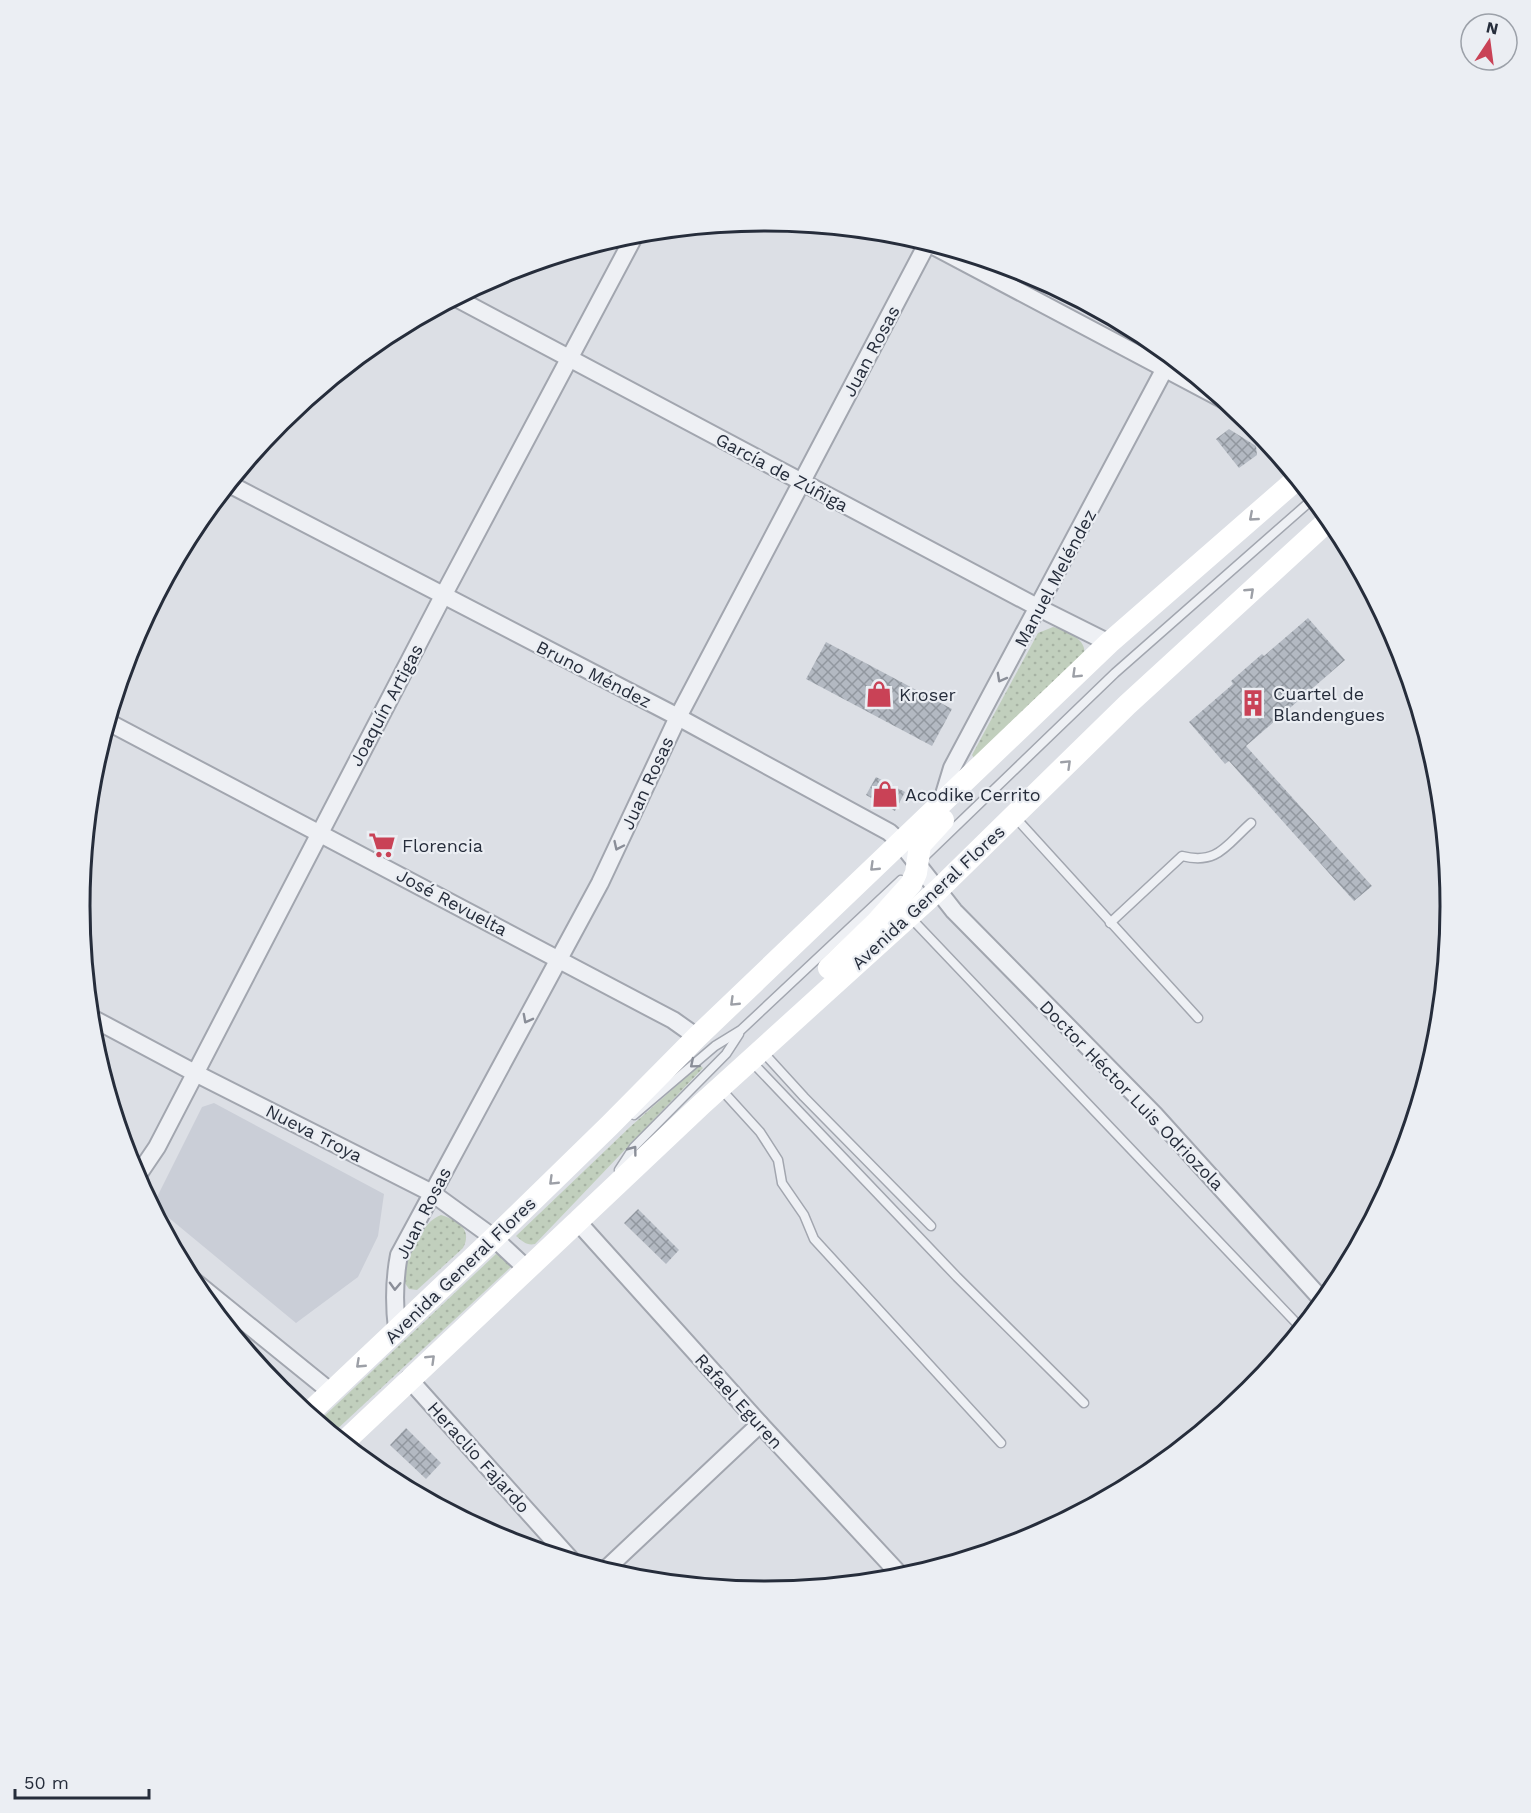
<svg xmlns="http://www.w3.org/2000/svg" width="1531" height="1813" font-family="'Work Sans',sans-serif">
<defs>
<pattern id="grass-dots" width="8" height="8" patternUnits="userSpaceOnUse" patternTransform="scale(1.5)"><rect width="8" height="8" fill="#c1cfbd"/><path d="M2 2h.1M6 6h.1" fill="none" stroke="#a6b2a3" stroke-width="1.8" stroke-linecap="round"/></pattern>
<pattern id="building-cross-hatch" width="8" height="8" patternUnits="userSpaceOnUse" patternTransform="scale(1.5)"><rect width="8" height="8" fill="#b3b9c2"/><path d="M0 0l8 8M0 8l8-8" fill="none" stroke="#91979f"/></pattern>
</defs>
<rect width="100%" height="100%" fill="#dcdfe5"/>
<path fill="#caced7" d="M214 1103 384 1194 378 1236 358 1277 296 1323 163 1213 152 1207 202 1107Z"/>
<g fill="url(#grass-dots)">
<path d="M1053 627C1065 629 1087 640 1084 653L974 758 972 755 1038 633Z"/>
<path d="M700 1065 703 1068 535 1244C527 1246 522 1241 516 1236L630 1127Z"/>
<path d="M441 1215C457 1220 473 1229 463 1248L417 1290 409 1289 402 1279C405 1259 421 1222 441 1215Z"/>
<path d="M496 1254 506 1257 513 1265 332 1434 318 1422Z"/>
</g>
<g fill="url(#building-cross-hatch)">
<path d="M1229 429 1256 446 1257 455 1239 468 1216 439Z"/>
<path d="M1308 618 1345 660 1246 746 1372 886 1354 901 1229 761 1225 764 1189 722 1233 684 1231 681 1262 654 1264 656Z"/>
<path d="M826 642 952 709 932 746 806 679Z"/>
<path d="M876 777 905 792 895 811 866 795Z"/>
<path d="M638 1209 679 1250 666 1264 624 1223Z"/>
<path d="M406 1428 441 1463 426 1479 390 1445Z"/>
</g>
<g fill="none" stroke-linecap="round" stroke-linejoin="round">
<defs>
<g id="service">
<path d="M1014 816 1198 1018"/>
<path d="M923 858 1115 673 1314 498"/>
<path d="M909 916 1302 1329"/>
<path d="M1110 923 1182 856C1218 865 1226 845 1251 823"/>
<path d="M762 1051 804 1097 931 1226"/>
<path d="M751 1061 957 1277 1084 1403"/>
<path d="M720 1088 760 1132 778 1160 782 1183 804 1215 814 1239 1001 1443"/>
<path d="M634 1115 715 1046 741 1030 901 880"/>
<path d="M619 1170 634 1147 726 1054 739 1034"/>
</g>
<g id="minor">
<path d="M924 241 1224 400"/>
<path d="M456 298 1039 608 1109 643"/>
<path d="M229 484 678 717 889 832 900 842 954 911 1154 1114 1324 1302"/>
<path d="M108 722 673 1020 697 1037"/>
<path d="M942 801 952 768 1171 357"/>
<path d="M90 1017 195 1073 432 1193 494 1238 526 1268"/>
<path d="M136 1178 157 1147 443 596 636 233"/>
<path d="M577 1221 760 1424 903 1578"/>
<path d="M189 1277 331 1392"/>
<path d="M397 1329C394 1304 394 1281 399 1255L600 883 678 717 928 242"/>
<path d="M409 1379 573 1562"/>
<path d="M604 1571 760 1424"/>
</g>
</defs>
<use href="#service" stroke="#a2a6af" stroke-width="11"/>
<use href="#minor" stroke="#a2a6af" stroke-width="20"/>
<use href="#service" stroke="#eef0f4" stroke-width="8"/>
<use href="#minor" stroke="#eef0f4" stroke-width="16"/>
<g stroke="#fff" stroke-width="22">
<path d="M829 968 875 924 911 884 916 873 920 845 943 820"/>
<path d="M308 1414 494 1238 610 1125 697 1037 1109 643 1297 479"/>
<path d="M343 1443 702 1104 938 890 1127 705 1330 519"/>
</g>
</g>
<defs><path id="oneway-chevron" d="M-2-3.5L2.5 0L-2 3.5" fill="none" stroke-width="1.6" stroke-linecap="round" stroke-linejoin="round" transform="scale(1.5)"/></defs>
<g stroke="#9da0a7">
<use href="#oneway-chevron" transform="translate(1253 517) rotate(139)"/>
<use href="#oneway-chevron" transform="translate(1250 592) rotate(-43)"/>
<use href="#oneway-chevron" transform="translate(1076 674) rotate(136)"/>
<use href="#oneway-chevron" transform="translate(1067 764) rotate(-44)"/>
<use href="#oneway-chevron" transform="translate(874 867) rotate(136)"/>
<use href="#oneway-chevron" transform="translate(734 1002) rotate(136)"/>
<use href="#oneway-chevron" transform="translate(553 1181) rotate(136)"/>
<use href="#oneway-chevron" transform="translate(431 1359) rotate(-44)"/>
<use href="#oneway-chevron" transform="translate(360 1364) rotate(137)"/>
</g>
<g stroke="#8a8e98">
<use href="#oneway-chevron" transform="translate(1001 678) rotate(119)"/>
<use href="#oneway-chevron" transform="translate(618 846) rotate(115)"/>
<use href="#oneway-chevron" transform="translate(527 1019) rotate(118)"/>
<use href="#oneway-chevron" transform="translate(694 1064) rotate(140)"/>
<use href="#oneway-chevron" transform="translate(633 1150) rotate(-53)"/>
<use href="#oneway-chevron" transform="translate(395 1286) rotate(92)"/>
</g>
<defs>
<symbol id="shop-bare" viewBox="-9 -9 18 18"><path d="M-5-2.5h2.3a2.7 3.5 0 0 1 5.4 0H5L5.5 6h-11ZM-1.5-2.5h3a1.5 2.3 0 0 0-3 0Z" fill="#c94256" stroke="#ebeef3" stroke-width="2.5" paint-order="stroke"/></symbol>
<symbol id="building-bare" viewBox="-9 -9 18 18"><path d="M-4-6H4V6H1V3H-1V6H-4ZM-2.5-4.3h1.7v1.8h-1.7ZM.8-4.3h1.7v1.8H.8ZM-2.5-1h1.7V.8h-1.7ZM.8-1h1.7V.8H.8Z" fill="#c94256" stroke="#ebeef3" stroke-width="2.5" paint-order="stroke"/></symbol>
<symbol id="supermarket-bare" viewBox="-9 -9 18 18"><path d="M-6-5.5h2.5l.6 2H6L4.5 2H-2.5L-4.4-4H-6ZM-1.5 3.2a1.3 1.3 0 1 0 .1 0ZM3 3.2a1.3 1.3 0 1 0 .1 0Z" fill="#c94256" stroke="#ebeef3" stroke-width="2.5" paint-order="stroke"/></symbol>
</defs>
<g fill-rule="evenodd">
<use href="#shop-bare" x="860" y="675" width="38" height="38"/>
<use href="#building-bare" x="1234" y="684" width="38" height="38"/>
<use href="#shop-bare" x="866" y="775" width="38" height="38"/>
<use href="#supermarket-bare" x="363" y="826" width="38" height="38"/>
</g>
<g text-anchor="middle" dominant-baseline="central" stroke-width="4.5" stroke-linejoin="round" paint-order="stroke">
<g font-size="18" fill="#262d3b" stroke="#ebeef3">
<text transform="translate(871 351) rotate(-62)">Juan Rosas</text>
<text transform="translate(782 472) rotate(28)">García de Zúñiga</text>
<text transform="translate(1055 578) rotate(-62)">Manuel Meléndez</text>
<text transform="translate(594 674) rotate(27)">Bruno Méndez</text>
<text transform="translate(386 705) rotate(-62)">Joaquín Artigas</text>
<text transform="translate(647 783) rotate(-65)">Juan Rosas</text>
<text transform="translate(928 897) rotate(-43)">Avenida General Flores</text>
<text transform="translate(452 902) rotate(28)">José Revuelta</text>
<text transform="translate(1132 1095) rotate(46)">Doctor Héctor Luis Odriozola</text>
<text transform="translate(314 1133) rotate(27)">Nueva Troya</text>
<text transform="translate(423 1213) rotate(-63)">Juan Rosas</text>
<text transform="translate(460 1270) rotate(-44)">Avenida General Flores</text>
<text transform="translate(739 1401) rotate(48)">Rafael Eguren</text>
<text transform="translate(479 1457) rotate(48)">Heraclio Fajardo</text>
</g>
<g font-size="18" fill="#262d3b" stroke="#ebeef3" text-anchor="start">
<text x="1273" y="693">Cuartel de<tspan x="1273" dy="21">Blandengues</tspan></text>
<text x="899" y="694">Kroser</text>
<text x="905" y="794">Acodike Cerrito</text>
<text x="402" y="845">Florencia</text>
</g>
</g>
<path d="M0 0H1531V1813H0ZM90 906a675 675 0 1 1 1350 0a675 675 0 1 1-1350 0Z" fill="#ebeef3" fill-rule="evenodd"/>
<path fill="none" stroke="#262d3b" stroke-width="3" d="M90 906a675 675 0 1 1 1350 0a675 675 0 1 1-1350 0Z"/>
<g transform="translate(1489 42) rotate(13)"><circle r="28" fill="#ebeef3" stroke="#9ca1a9" stroke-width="1.5"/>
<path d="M0-4.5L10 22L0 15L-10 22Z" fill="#c94256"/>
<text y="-9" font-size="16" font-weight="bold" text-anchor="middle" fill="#262d3b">N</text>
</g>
<path d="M15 1789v9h134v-9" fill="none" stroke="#262d3b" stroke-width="3"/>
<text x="24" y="1789" font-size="18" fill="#262d3b" stroke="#ebeef3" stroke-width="4.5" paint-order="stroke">50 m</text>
</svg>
